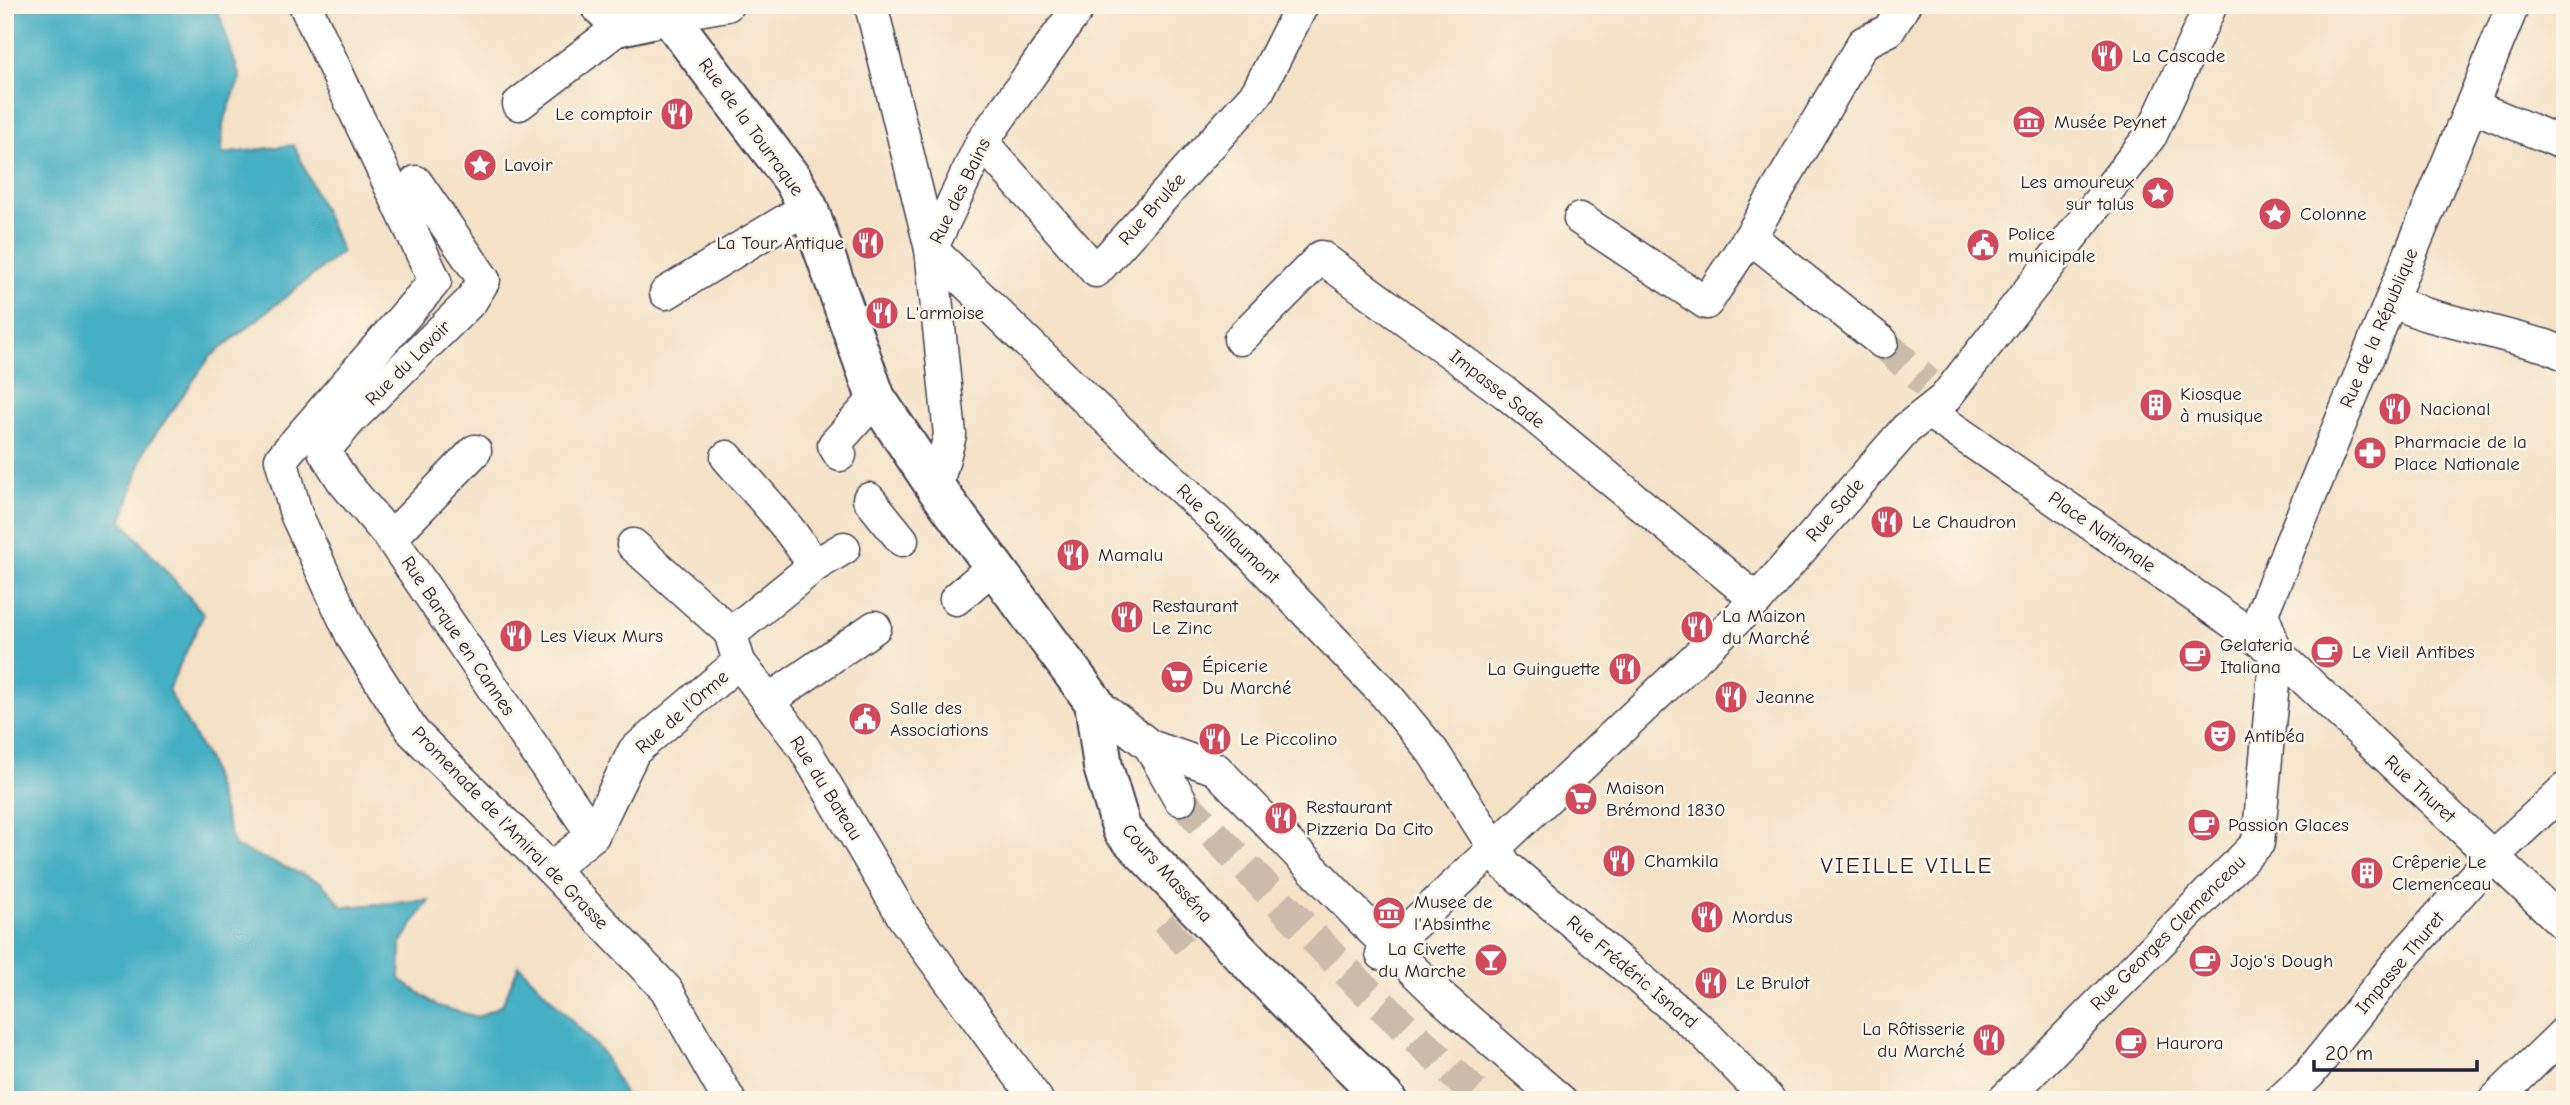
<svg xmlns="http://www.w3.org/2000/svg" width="2570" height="1105" font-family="'Comic Neue',sans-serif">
<rect width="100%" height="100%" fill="#fcf5e5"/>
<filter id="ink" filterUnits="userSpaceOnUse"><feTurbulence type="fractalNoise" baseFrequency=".0143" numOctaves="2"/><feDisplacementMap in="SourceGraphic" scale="14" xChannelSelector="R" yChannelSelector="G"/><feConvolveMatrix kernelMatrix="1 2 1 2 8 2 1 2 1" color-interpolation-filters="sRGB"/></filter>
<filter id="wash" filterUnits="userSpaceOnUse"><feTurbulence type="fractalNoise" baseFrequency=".00686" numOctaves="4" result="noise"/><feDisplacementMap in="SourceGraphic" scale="28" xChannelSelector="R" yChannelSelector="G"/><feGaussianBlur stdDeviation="1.57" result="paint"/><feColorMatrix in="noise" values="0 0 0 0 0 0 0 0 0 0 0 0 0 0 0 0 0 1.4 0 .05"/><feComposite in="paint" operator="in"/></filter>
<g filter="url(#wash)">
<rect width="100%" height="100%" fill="#f4e1c6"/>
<path fill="#44afc3" stroke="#33687f" stroke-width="2" d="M5 5H213L221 19 240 78 223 124 222 154 294 145 342 252 210 357 145 449 122 521 204 614 168 690 208 760 234 846 321 882 343 907 429 900 401 943 400 979 438 1006 478 1017 502 1005 519 965 603 1053 627 1100H5Z"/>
</g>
<g filter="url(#ink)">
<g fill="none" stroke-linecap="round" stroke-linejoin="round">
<g stroke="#cabbaa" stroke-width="32" stroke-dasharray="32 16" stroke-linecap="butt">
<path d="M1882 342 1927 383"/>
<path d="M1180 799 1356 981 1482 1100"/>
<path d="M1165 942 1183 926"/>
</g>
<defs>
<g id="pedestrian">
<path d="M305 5 435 281 281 459 296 514 353 638 413 732 551 869 666 989 729 1100"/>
<path d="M871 5 931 249 1092 405 1237 540 1386 695 1433 752 1506 866 1704 1033 1769 1100"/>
<path d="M668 15 727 5"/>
<path d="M519 104 621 26"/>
<path d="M2472 106 2565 144"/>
<path d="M982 142 1096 271 1257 93 1302 5"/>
<path d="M1580 219 1706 303 1750 237"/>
<path d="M666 293 808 207"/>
<path d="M2391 301 2424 314 2546 346 2565 354"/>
<path d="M1240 339 1321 257 1507 394 1757 600"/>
<path d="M1882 342 1750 237 1863 43 1889 30 1904 5"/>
<path d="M1929 412 2276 652 2565 925"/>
<path d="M475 451 391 538 593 835"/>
<path d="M840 455 834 445 876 398"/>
<path d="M727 457C757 492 790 526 814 566"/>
<path d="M936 488 950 435 931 249 982 142 1080 5"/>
<path d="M869 499 902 540"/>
<path d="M391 538 343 481 324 451 351 419 471 301 484 280 416 182"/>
<path d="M633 545 730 632"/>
<path d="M956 599 994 566"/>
<path d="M730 632 739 662 804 748 904 918 1037 1100"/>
<path d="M730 632 739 627 814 566 844 548"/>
<path d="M768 701 875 627"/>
<path d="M1094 702 1150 746 1180 799"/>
<path d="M1150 746 1216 769 1373 931 1439 995 1560 1100"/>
<path d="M551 869 593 835 634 751 739 662"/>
<path d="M1382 954 1757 600 1906 429 1944 399 2151 135 2211 5"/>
<path d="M2004 1100 2258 843 2276 652 2262 613 2513 5"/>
<path d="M2281 1100 2309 1074 2398 962 2492 857 2565 789"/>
<path d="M2495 1100 2565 1032"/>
</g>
<path id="minor" d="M600 5 621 26 668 15 793 180 808 207 876 398 936 488 1094 702 1103 767 1122 830 1313 1028 1387 1100"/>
</defs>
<use href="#pedestrian" stroke="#423f50" stroke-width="35"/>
<use href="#minor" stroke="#423f50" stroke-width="42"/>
<use href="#pedestrian" stroke="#fff" stroke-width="32"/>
<use href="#minor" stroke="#fff" stroke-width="38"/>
</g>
</g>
<defs>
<symbol id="restaurant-disc" viewBox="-11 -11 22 22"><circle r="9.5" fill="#d1495b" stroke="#fcf5e5"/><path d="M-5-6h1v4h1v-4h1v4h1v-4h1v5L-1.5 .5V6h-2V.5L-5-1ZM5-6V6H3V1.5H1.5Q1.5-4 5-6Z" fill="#fff"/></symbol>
<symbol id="museum-disc" viewBox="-11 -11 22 22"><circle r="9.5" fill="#d1495b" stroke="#fcf5e5"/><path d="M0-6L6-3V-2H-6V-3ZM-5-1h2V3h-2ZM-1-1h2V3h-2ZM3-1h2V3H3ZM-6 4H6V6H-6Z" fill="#fff"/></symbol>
<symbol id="sight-disc" viewBox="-11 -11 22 22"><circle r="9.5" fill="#d1495b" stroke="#fcf5e5"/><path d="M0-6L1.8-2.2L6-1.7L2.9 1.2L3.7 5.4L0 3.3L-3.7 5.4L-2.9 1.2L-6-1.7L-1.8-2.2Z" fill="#fff"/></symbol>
<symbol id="civic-disc" viewBox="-11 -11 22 22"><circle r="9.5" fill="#d1495b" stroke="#fcf5e5"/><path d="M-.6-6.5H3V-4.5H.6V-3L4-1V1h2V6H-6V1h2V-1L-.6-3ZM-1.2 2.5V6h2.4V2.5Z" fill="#fff"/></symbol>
<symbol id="building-disc" viewBox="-11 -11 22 22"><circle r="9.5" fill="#d1495b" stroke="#fcf5e5"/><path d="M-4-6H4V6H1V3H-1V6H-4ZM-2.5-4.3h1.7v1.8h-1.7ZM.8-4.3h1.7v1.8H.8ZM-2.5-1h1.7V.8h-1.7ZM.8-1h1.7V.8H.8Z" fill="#fff"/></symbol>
<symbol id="pharmacy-disc" viewBox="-11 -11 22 22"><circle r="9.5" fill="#d1495b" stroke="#fcf5e5"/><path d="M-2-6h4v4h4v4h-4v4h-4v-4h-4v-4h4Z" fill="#fff"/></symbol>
<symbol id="cafe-disc" viewBox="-11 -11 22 22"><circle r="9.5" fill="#d1495b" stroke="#fcf5e5"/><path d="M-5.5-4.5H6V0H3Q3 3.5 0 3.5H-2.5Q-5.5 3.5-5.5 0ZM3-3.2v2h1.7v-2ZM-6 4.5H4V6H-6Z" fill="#fff"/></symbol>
<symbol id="supermarket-disc" viewBox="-11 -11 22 22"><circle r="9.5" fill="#d1495b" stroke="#fcf5e5"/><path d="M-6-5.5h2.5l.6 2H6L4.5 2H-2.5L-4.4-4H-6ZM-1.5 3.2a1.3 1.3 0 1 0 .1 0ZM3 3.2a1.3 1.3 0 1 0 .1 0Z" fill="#fff"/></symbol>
<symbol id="theatre-disc" viewBox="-11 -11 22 22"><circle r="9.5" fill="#d1495b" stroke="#fcf5e5"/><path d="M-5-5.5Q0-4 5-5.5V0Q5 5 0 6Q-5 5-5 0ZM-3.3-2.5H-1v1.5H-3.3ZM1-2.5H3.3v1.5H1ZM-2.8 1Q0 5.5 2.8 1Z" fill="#fff"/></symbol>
<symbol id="bar-disc" viewBox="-11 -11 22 22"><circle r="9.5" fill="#d1495b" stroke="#fcf5e5"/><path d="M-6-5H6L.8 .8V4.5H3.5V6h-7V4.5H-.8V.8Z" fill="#fff"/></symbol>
</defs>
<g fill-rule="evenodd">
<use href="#restaurant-disc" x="2088" y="37" width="38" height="38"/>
<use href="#restaurant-disc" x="658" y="95" width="38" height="38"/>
<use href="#museum-disc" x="2010" y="103" width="38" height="38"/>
<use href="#sight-disc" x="461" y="146" width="38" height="38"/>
<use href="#sight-disc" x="2139" y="174" width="38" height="38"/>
<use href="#sight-disc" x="2256" y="195" width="38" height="38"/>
<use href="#restaurant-disc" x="849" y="224" width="38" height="38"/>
<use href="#civic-disc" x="1964" y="226" width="38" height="38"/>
<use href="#restaurant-disc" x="863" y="294" width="38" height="38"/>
<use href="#building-disc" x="2137" y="386" width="38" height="38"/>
<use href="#restaurant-disc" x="2376" y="390" width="38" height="38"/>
<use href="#pharmacy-disc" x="2351" y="434" width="38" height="38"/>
<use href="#restaurant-disc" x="1868" y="503" width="38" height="38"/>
<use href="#restaurant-disc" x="1054" y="536" width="38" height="38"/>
<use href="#restaurant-disc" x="1108" y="598" width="38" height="38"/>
<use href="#restaurant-disc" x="1678" y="608" width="38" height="38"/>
<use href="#restaurant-disc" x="497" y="617" width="38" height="38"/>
<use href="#cafe-disc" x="2308" y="633" width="38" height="38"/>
<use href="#cafe-disc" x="2176" y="637" width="38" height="38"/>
<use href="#restaurant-disc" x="1606" y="650" width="38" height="38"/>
<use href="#supermarket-disc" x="1158" y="658" width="38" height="38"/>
<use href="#restaurant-disc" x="1712" y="678" width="38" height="38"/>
<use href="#civic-disc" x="846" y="700" width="38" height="38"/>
<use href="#theatre-disc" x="2201" y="717" width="38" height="38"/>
<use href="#restaurant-disc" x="1196" y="720" width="38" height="38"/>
<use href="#supermarket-disc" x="1562" y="780" width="38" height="38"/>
<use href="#restaurant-disc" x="1262" y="799" width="38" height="38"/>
<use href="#cafe-disc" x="2185" y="806" width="38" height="38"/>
<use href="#restaurant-disc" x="1600" y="842" width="38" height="38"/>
<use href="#building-disc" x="2348" y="854" width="38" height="38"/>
<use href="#museum-disc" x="1370" y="894" width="38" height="38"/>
<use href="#restaurant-disc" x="1688" y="898" width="38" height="38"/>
<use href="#bar-disc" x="1472" y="941" width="38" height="38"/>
<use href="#cafe-disc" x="2186" y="942" width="38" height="38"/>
<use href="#restaurant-disc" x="1692" y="964" width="38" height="38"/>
<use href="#restaurant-disc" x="1970" y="1021" width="38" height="38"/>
<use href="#cafe-disc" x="2112" y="1024" width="38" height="38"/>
</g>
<g text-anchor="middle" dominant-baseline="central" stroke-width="5" stroke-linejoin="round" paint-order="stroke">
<g font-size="19" fill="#22223b" stroke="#fcf5e5" text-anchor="start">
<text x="2132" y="56">La Cascade</text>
<text x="652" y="114" text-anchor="end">Le comptoir</text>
<text x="2054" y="122">Musée Peynet</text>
<text x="504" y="165">Lavoir</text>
<text x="2134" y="182" text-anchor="end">Les amoureux<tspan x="2134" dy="22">sur talus</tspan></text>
<text x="2300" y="214">Colonne</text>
<text x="2008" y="234">Police<tspan x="2008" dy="22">municipale</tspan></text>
<text x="844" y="243" text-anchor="end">La Tour Antique</text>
<text x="906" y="313">L'armoise</text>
<text x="2180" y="394">Kiosque<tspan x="2180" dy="22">à musique</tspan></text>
<text x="2420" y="409">Nacional</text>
<text x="2394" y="442">Pharmacie de la<tspan x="2394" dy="22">Place Nationale</tspan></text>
<text x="1912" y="522">Le Chaudron</text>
<text x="1098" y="555">Mamalu</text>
<text x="1152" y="606">Restaurant<tspan x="1152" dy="22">Le Zinc</tspan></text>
<text x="1722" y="616">La Maizon<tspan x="1722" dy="22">du Marché</tspan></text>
<text x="540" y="636">Les Vieux Murs</text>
<text x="2220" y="645">Gelateria<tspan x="2220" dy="22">Italiana</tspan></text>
<text x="2352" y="652">Le Vieil Antibes</text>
<text x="1202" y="666">Épicerie<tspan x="1202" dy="22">Du Marché</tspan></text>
<text x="1600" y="669" text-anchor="end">La Guinguette</text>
<text x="1756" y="697">Jeanne</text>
<text x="890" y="708">Salle des<tspan x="890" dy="22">Associations</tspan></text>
<text x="2244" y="736">Antibéa</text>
<text x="1240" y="739">Le Piccolino</text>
<text x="1606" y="788">Maison<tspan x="1606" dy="22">Brémond 1830</tspan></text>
<text x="1306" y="807">Restaurant<tspan x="1306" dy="22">Pizzeria Da Cito</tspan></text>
<text x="2228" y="825">Passion Glaces</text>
<text x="1644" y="861">Chamkila</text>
<text x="2392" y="862">Crêperie Le<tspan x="2392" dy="22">Clemenceau</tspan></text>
<text x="1414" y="902">Musee de<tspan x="1414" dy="22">l'Absinthe</tspan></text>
<text x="1732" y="917">Mordus</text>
<text x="1466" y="949" text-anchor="end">La Civette<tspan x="1466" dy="22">du Marche</tspan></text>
<text x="2230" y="961">Jojo's Dough</text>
<text x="1736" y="983">Le Brulot</text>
<text x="1965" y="1029" text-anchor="end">La Rôtisserie<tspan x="1965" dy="22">du Marché</tspan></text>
<text x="2156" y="1043">Haurora</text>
</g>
<g font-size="19" fill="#22223b" stroke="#fcf5e5">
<text transform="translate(751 127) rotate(54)">Rue de la Tourraque</text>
<text transform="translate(960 191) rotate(-64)">Rue des Bains</text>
<text transform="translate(1152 209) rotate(-48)">Rue Brulée</text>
<text transform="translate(2379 328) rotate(-67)">Rue de la République</text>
<text transform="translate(408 363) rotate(-45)">Rue du Lavoir</text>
<text transform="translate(1497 389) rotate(38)">Impasse Sade</text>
<text transform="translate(1835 510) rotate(-49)">Rue Sade</text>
<text transform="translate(2102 532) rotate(35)">Place Nationale</text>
<text transform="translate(1228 534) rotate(44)">Rue Guillaumont</text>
<text transform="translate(458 636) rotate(56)">Rue Barque en Cannes</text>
<text transform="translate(682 712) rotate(-41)">Rue de l'Orme</text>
<text transform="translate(826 788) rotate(58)">Rue du Bateau</text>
<text transform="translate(2420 789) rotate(43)">Rue Thuret</text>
<text transform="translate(510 828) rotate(46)">Promenade de l'Amiral de Grasse</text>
<text transform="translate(1167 873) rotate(48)">Cours Masséna</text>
<text transform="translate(2168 933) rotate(-45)">Rue Georges Clemenceau</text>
<text transform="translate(2400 963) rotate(-50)">Impasse Thuret</text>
<text transform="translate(1632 972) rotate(40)">Rue Frédéric Isnard</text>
</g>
<g font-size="23" letter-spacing="2" fill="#22223b" stroke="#fcf5e5">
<text x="1907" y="865">VIEILLE VILLE</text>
</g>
</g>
<rect width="2570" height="1105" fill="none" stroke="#fcf5e5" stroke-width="28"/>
<path d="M2314 1060v10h163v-10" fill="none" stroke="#22223b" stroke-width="3.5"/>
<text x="2325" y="1060" font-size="21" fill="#22223b" stroke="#fcf5e5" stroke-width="5" paint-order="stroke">20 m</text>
</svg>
